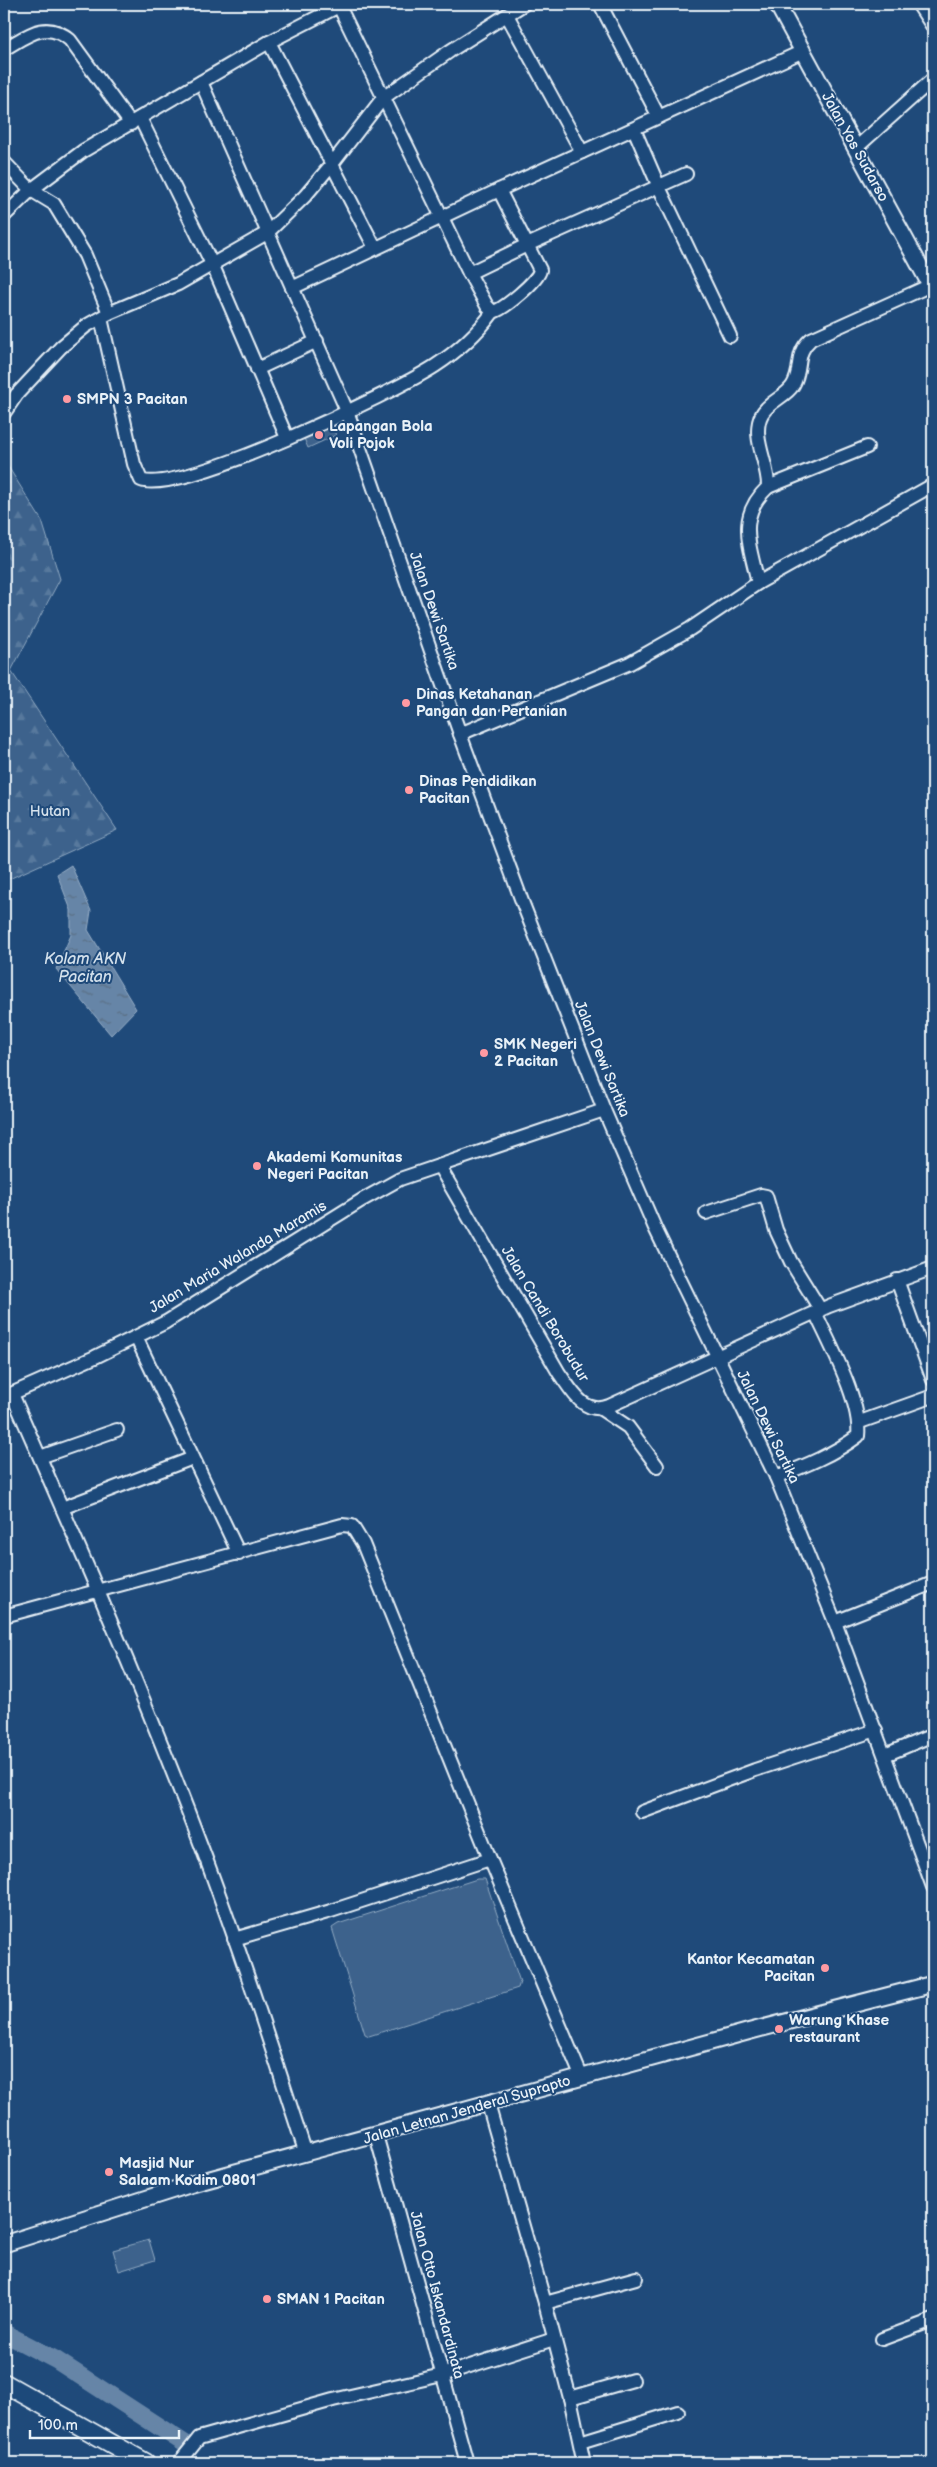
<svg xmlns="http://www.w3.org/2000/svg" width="937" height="2467" font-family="'Balsamiq Sans',sans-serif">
<defs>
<pattern id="forest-firs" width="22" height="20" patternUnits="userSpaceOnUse" patternTransform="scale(1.25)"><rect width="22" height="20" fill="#3c628c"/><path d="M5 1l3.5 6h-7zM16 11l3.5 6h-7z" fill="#58799d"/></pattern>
<pattern id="water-ripples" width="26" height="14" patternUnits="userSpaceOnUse" patternTransform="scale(1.25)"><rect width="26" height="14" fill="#6685a7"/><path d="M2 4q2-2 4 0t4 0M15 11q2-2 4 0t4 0" fill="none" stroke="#596d82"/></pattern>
</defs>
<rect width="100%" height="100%" fill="#1f4a7a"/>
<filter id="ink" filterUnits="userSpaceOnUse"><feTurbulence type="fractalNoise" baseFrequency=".02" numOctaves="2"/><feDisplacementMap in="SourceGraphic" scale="10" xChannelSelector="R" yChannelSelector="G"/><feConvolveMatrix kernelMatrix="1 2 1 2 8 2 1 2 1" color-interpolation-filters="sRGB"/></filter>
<g filter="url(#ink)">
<g fill="#3c628c" stroke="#92aac2">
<path d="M330 423 336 435 308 448 303 436Z"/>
<path d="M477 1879H485L520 1982 518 1988 369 2036 365 2034 332 1928 338 1924Z"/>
<path d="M149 2240 155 2260 119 2271 113 2250Z"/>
</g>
<path fill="url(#forest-firs)" stroke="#92aac2" d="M4 460 42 521 60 579 11 671 117 830 9 879 4 870Z"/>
<path fill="url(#water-ripples)" stroke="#9ab0c7" d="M71 865 91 911 88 930 136 1009 111 1035 56 969 71 935V910L57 874Z"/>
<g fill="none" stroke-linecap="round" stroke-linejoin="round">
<path stroke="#6685a7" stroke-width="18" d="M4 2333 56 2360 187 2445"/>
<defs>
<g id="minor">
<path d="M600 4 659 117"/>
<path d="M918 4 933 27"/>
<path d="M507 15 582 152"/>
<path d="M269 42 375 248"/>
<path d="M4 49C27 36 46 19 70 40L131 124"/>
<path d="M201 82 347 411 460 734 523 904 604 1110 655 1228 776 1477 835 1622 933 1887"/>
<path d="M140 118 213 266 287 438"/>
<path d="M634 129 659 187 730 336"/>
<path d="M856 148 933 79"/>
<path d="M4 162 31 190 54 204 85 255 109 313"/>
<path d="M4 216 31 190 83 151 269 42 339 6 469 273 487 306 493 312C504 309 538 281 540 270L499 190"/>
<path d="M469 273 527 245 686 174"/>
<path d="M292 288 499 190 801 52"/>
<path d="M101 318 134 464 141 480C179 496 395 392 435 366 458 351 477 334 493 312"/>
<path d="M257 369 317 341"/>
<path d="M4 413 17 394 61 347 86 326 109 313 178 284 267 233 305 196 332 164 383 98 450 51 524 4"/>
<path d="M768 487 867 447"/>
<path d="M758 583C750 545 736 517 768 487 769 464 750 436 762 414 769 401 786 397 793 385 803 368 794 354 811 339L931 285"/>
<path d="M460 734 630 663 690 629 758 583 933 485"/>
<path d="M439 1166 559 1373C572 1391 584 1416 609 1406L829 1306 933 1268"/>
<path d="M706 1213 761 1195 766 1196 776 1230 791 1262 820 1309"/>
<path d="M897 1280 933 1380"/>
<path d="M136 1337 239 1554"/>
<path d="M12 1394C78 1544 144 1694 202 1848 240 1949 273 2052 306 2154"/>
<path d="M4 1397 95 1357 166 1322 362 1200 400 1179 604 1110"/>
<path d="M601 1409 628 1427 657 1466"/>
<path d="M860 1422 933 1396"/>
<path d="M40 1457 117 1430"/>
<path d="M776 1477C805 1466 834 1454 858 1436 862 1402 829 1343 815 1312"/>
<path d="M62 1508 193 1458"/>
<path d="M4 1616 342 1525 352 1526 363 1544 490 1859"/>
<path d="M835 1622 933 1583"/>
<path d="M885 1755 933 1735"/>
<path d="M642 1812 755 1770 876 1730"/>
<path d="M234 1939 331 1911 490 1859 582 2078"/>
<path d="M488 2104 545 2303 570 2398 584 2463"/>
<path d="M376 2135 467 2463"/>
<path d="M545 2303 636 2278"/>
<path d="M882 2339 933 2320"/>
<path d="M570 2398 633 2380"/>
<path d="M580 2442 678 2412"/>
<path d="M179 2463 199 2438 333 2400 442 2375 554 2339"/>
</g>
<g id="major">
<path d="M777 4 933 290"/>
<path d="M4 2244 192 2184 747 2032 933 1984"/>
</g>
<path id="highway" d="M4 2383 146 2463"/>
</defs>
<use href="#minor" stroke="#e8f1f8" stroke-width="16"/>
<use href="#major" stroke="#e8f1f8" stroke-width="19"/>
<use href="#highway" stroke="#e8f1f8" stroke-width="21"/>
<use href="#minor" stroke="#1f4a7a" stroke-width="12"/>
<use href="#major" stroke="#1f4a7a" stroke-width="15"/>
<use href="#highway" stroke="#1f4a7a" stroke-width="18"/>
</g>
</g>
<g fill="#ff9aa2" stroke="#1f4a7a" stroke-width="2">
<circle cx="67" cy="399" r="5"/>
<circle cx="319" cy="435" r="5"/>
<circle cx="406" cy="703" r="5"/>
<circle cx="409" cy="790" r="5"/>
<circle cx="484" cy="1053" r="5"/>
<circle cx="257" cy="1166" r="5"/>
<circle cx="825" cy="1968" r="5"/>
<circle cx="779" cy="2029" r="5"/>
<circle cx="109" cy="2172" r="5"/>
<circle cx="267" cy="2299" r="5"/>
</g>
<g text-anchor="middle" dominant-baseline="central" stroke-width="4" stroke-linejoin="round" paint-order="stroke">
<g font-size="15" fill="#e8f1f8" stroke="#1f4a7a">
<text transform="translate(855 147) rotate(61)">Jalan Yos Sudarso</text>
<text transform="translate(434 611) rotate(71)">Jalan Dewi Sartika</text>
<text transform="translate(602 1059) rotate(68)">Jalan Dewi Sartika</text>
<text transform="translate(238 1257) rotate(-31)">Jalan Maria Walanda Maramis</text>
<text transform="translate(545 1314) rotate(59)">Jalan Candi Borobudur</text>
<text transform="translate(768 1427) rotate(64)">Jalan Dewi Sartika</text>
<text transform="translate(467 2110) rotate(-16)">Jalan Letnan Jenderal Suprapto</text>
<text transform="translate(437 2295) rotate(75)">Jalan Otto Iskandardinata</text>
</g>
<g font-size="15" font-weight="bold" fill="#e8f1f8" stroke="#1f4a7a" text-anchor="start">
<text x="77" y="399">SMPN 3 Pacitan</text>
<text x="329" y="426">Lapangan Bola<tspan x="329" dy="17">Voli Pojok</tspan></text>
<text x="416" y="694">Dinas Ketahanan<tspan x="416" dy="17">Pangan dan Pertanian</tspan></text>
<text x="419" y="781">Dinas Pendidikan<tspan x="419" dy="17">Pacitan</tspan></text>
<text x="494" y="1044">SMK Negeri<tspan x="494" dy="17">2 Pacitan</tspan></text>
<text x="267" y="1157">Akademi Komunitas<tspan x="267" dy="17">Negeri Pacitan</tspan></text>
<text x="815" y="1959" text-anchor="end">Kantor Kecamatan<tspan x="815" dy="17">Pacitan</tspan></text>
<text x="789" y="2020">Warung Khase<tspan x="789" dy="17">restaurant</tspan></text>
<text x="119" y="2163">Masjid Nur<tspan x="119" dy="17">Salaam Kodim 0801</tspan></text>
<text x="277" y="2299">SMAN 1 Pacitan</text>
</g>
<g font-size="15" fill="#d7e3ed" stroke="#1f4a7a">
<text x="50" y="811">Hutan</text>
</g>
<g font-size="16" font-style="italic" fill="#d4e1ec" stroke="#1f4a7a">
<text x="85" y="959">Kolam AKN<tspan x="85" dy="18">Pacitan</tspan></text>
</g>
</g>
<rect width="937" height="2467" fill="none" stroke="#1f4a7a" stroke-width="20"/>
<rect x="10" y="10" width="917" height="2447" fill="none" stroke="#e8f1f8" stroke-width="2" filter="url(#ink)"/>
<path d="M30 2430v8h149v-8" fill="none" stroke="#e8f1f8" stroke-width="2.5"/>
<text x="38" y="2430" font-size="15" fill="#e8f1f8" stroke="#1f4a7a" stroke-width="4" paint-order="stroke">100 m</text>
</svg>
